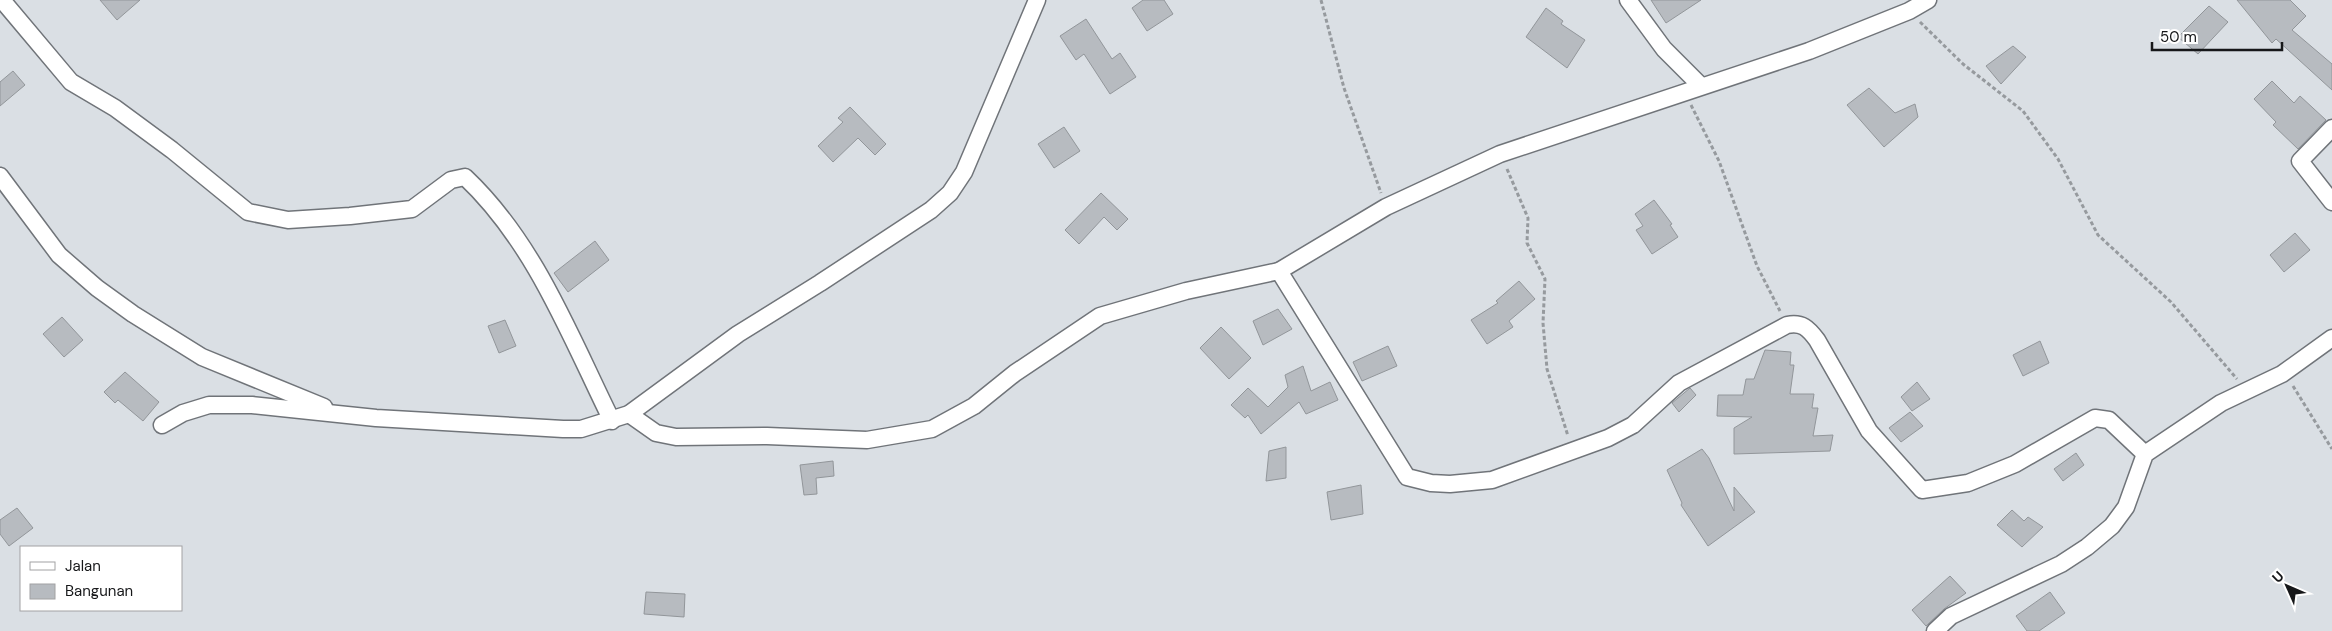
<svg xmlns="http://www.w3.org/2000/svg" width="2332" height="631" font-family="'DM Sans',sans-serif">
<rect width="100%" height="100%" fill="#dadfe4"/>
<g fill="#b7bbc0" stroke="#92969a">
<path d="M100 0H140L117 20Z"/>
<path d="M1143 0H1164L1173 14 1147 31 1132 8Z"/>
<path d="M1651 0H1701L1666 23Z"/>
<path d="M2237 0H2290L2306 16 2292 30 2332 64V90L2276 39 2272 43Z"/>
<path d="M2209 6 2228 22 2198 54 2178 37Z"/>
<path d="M1546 8 1563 21 1561 24 1585 40 1567 68 1526 37Z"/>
<path d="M1086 19 1112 59 1120 53 1136 77 1110 94 1084 54 1076 60 1060 36Z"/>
<path d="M2013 46 2026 57 2001 84 1986 66Z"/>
<path d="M13 71 25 85 0 106V82Z"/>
<path d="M2272 81 2294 103 2300 96 2326 120 2298 149 2273 125 2276 122 2254 99Z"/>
<path d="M1869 88 1895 113 1915 104 1918 117 1884 147 1847 105Z"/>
<path d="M850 107 886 144 875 155 858 138 833 162 818 146 843 122 838 118Z"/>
<path d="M1064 127 1080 151 1054 168 1038 144Z"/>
<path d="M1101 193 1128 219 1117 230 1104 217 1079 244 1065 230Z"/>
<path d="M1654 200 1672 224 1670 225 1678 237 1652 254 1636 230 1643 226 1635 214Z"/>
<path d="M2295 233 2310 250 2284 272 2270 255Z"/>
<path d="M595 241 609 260 568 292 554 273Z"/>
<path d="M1519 281 1535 299 1509 321 1513 327 1487 344 1471 320 1498 303 1496 301Z"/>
<path d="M1278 309 1292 329 1263 345 1253 321Z"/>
<path d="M62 317 83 340 64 357 43 334Z"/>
<path d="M505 320 516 346 499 353 488 326Z"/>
<path d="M1221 327 1251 358 1229 379 1200 348Z"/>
<path d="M2040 341 2049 363 2023 376 2013 355Z"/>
<path d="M1388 346 1397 366 1362 381 1353 362Z"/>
<path d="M1765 350 1791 352 1790 365H1794L1790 394H1814L1812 408H1818L1813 436 1833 435 1830 451 1734 454V428L1752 417 1717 416 1718 395H1743L1746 379H1754Z"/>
<path d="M1303 366 1311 391 1330 382 1338 400 1306 414 1299 402 1261 434 1248 415 1245 418 1231 405 1248 388 1268 407 1288 387 1285 375Z"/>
<path d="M125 372 159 402 143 421 118 400 115 403 104 392Z"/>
<path d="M1917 382 1930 399 1912 411 1901 397Z"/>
<path d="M1690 388 1696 395 1679 412 1672 403Z"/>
<path d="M1910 412 1923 426 1901 442 1889 428Z"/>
<path d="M1286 447V478L1266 481 1269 451Z"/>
<path d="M1702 449 1709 458 1734 511V487L1755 512 1708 546 1681 505 1682 503 1667 470Z"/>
<path d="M2076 453 2084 465 2063 481 2054 469Z"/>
<path d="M833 461 834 476 816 478 817 494 804 495 800 465Z"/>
<path d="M1361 485 1363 514 1331 520 1327 492Z"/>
<path d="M17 508 33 528 9 546 0 534V520Z"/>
<path d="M2012 510 2024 521 2028 517 2043 527 2022 547 1997 525Z"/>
<path d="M1950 576 1966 593 1944 609 1926 626 1912 610Z"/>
<path d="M646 592 685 594 684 617 644 614Z"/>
<path d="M2050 592 2065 613 2039 631H2027L2016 616Z"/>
</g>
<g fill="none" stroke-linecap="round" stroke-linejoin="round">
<defs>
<g id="minor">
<path d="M2 0 71 82 115 108 172 150 248 212 288 220 350 216 412 209 451 180 465 177C535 243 570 336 612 421"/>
<path d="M1628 0 1664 49 1701 86"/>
<path d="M1928 0 1909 11 1809 51 1500 154 1386 207 1279 271 1407 477 1431 483 1450 484 1492 480 1608 438 1633 425 1679 383 1787 325C1802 322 1808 328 1817 340L1869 431 1922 490 1968 483 2015 464 2095 418 2109 420 2145 454"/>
<path d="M2332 128 2300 161 2332 202"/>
<path d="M0 176 59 255 97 288 133 314 202 357 324 407"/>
<path d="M629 414 656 433 676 437 767 436 867 440 932 429 974 406 1015 373 1100 316 1186 291 1279 271"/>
<path d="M162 425 183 413 209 405H252L376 418 563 429H581L629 414 738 334 820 283 931 210 950 193 964 172 1037 0"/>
<path d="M1935 631 1951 616 2061 564 2087 547 2112 526 2126 507 2145 454 2221 403 2282 374 2332 338"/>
</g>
</defs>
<use href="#minor" stroke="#707479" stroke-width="19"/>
<g stroke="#969a9e" stroke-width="3" stroke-dasharray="4 2.5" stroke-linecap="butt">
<path d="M1321 0 1344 88 1381 193"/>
<path d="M1920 22 1963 64 2023 111 2058 159 2098 235 2171 302 2237 379"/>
<path d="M1691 105 1719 161 1757 266 1780 311"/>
<path d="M1507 169 1528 218 1527 243 1545 279 1543 323 1547 369 1568 436"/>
<path d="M2293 386 2332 449"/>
</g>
<use href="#minor" stroke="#fff" stroke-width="16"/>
</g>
<rect x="20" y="546" width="162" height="65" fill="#ffffff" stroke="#a2a2a3"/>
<rect x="30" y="562" width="25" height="8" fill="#ffffff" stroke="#a2a2a3"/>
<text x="65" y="571" font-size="15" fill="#161719">Jalan</text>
<rect x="30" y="584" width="25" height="15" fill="#b7bbc0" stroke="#a2a2a3"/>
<text x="65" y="596" font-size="15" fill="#161719">Bangunan</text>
<g transform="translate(2287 586) rotate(315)" stroke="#ffffff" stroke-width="4" paint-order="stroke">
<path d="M0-4L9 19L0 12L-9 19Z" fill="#161719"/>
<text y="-8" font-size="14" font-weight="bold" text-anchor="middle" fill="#161719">U</text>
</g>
<path d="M2152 42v8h130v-8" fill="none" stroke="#161719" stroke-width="2.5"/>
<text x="2160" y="42" font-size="15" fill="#161719" stroke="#ffffff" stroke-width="4" paint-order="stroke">50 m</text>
</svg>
